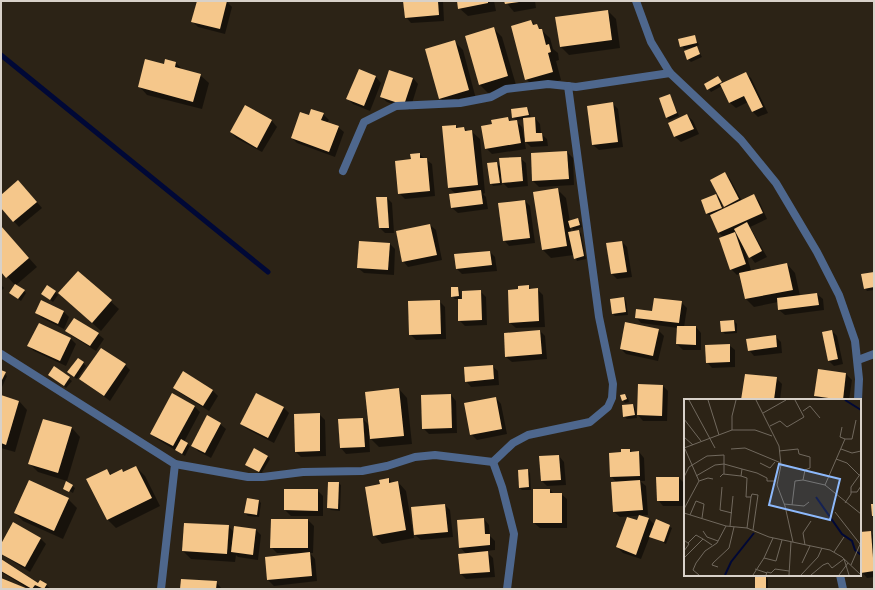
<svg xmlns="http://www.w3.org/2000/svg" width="875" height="590" font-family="Inter,sans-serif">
<rect width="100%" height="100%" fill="#2c2316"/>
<g fill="#0007">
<path d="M198 1H226L232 7 225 34 198 27 192 21Z"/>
<path d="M404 1H443L444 21 411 23 406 17Z"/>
<path d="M458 1H494L496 11 468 16 459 8Z"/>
<path d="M505 1H535L536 8 514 12Z"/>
<path d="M608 11 616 19 620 48 569 55 561 47Z"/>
<path d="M531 21 550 38 553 49 558 53 559 60 556 61 561 80 534 87 526 79Z"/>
<path d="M493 28 502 37 516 85 488 93 480 85Z"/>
<path d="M694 36 699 45 696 46 702 57 691 62 688 59 694 47 684 49 679 40Z"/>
<path d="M454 41 463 50 476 99 449 107 440 98Z"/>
<path d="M176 63 183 70 200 75 209 83 202 109 147 95 139 86 164 65Z"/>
<path d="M359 70 376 77 381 83 370 111 353 104 348 99Z"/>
<path d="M745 73 751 78 768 113 758 117 753 112 748 102 736 108 730 103 722 86 711 92 705 84 718 77 723 83Z"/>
<path d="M413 78 418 84 410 110 387 102 381 97Z"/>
<path d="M670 95 679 116 669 120 667 117Z"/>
<path d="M612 103 618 109 623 147 599 150 593 145Z"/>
<path d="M246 106 272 121 277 127 262 152 236 138 231 132Z"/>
<path d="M527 108 529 110 531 119 535 118 540 124 541 134 547 139 548 146 531 147 524 140 526 149 492 154 486 148 493 125 508 118 512 122 516 121 522 127 524 138 525 137 524 119 516 120 513 117Z"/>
<path d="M323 114 329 120 327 123 338 127 344 132 335 157 297 143 292 138 309 116Z"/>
<path d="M687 115 693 121 699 134 681 142 675 137 669 123Z"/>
<path d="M456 126 458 128H464L468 131H471L480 139 485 193 483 194 486 197 488 209 458 213 452 208 456 194 449 188Z"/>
<path d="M567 152 573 158 574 185 539 187 533 181 532 154Z"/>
<path d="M419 154 432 164 435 196 405 199 399 193 412 160Z"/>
<path d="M520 158 526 163 528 186 508 188 501 181 502 185 493 186 491 183 497 163 501 168Z"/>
<path d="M725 173 730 179 742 201 754 196 759 201 767 219 750 227 767 257 755 263 744 248 751 270 747 273 787 264 795 273 800 296 817 294 823 299 824 310 785 315 779 310 778 302 754 307 746 299 740 273 737 275 731 269 724 237 719 233 711 216 707 214 702 201 716 195 720 199 723 209 726 208 725 206Z"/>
<path d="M24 187 42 208 19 227 1 207V196Z"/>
<path d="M557 189 566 198 570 222 578 219 581 222 582 227 574 230 570 226 571 232 578 231 581 233 586 259 577 261 574 255 551 258 543 250 534 193Z"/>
<path d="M387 198 392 203 394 233H385L380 228Z"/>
<path d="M525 201 530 206 535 243 509 246 504 240Z"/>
<path d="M430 225 436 230 442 260 408 267 403 261Z"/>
<path d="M1 227 37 267 16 285 26 293 21 301 13 295 15 285 1 270Z"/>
<path d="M622 242 627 247 632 277 617 279 612 274Z"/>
<path d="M390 244 395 249 394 275 364 273 358 268Z"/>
<path d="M490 252 495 257 497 271 462 274 457 269Z"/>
<path d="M78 272 119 309 101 331 68 301Z"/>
<path d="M874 273V290L867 291 865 288Z"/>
<path d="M1 285 4 288 1 291Z"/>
<path d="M528 286 532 290 537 289 543 295 545 327 516 328 510 323 519 290Z"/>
<path d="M458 288 460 290 461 300 480 291 486 297 487 325 465 326 459 320V299H455L452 296Z"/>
<path d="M55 292 58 295 53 302 45 296Z"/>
<path d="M624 298 626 301 628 315 615 316 613 314Z"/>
<path d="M41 301 64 312 69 317 64 329 42 318 36 313Z"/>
<path d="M439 301 445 307 446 339 416 340 410 334Z"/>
<path d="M681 302 687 308 684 327H696L701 333V350H683L677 344 678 328 641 323 636 317Z"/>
<path d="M734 321 737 324V333L725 334 722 331Z"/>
<path d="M39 324 71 339 76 344 66 366 34 351 28 346Z"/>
<path d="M658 330 664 336 658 361 626 354 621 349Z"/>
<path d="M67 331 98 334 104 339 96 351 72 336Z"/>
<path d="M540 331 545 336 547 359 512 362 506 357Z"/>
<path d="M832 331 837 336 843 364 834 366 829 361Z"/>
<path d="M775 336 781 342 782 353 754 356 749 350Z"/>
<path d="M729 345 735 350V367L712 368 707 362Z"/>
<path d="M83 363 86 366 77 379 71 375Z"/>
<path d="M125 365 130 370 110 401 81 379Z"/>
<path d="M492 366 498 371 499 385 471 387 466 381Z"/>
<path d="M54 367 72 381 66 388 52 377Z"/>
<path d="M819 370 846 374 852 380 849 400H819L815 396Z"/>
<path d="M1 371 7 376 2 387H1Z"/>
<path d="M776 378 782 384 780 400H742Z"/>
<path d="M639 385 663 386 668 391 667 421H643L638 415Z"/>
<path d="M174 388 212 390 218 396 209 411 180 393Z"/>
<path d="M399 389 407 398 412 444 379 447 369 437 370 452 346 454 341 448 363 419 370 426Z"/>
<path d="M256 394 284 408 289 413 274 443 247 429 241 424Z"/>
<path d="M451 395 456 401 457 433 429 434 423 428Z"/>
<path d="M625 395 628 398 629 402 625 403 623 400Z"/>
<path d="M1 396 19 401 27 410 15 452 1 448Z"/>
<path d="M496 398 501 404 507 434 477 440 471 434Z"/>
<path d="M633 405 635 407 637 418 627 419 624 416Z"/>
<path d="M194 406 200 412 184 442 190 446 185 456 157 439 151 434Z"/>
<path d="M319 414 325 420 326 456 301 457 296 452Z"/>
<path d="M43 420 72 428 80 437 67 481 38 472 30 464Z"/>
<path d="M220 424 226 429 211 458 198 451 193 446Z"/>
<path d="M630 450 633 453 639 452 644 458 645 481H640L646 486 648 515 620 517 614 512 617 483 611 476 622 453Z"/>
<path d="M267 456 270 459 261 474 246 464Z"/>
<path d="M559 456 564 462 566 485 547 486 542 481Z"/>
<path d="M136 467 145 476 160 506 116 528 107 519 106 470 112 475 124 473Z"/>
<path d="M528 470 530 473 531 490H522L520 488Z"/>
<path d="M679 478 684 483V506H663L658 500Z"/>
<path d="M389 479 392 483 398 482 406 491 414 538 382 544 374 535 381 485Z"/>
<path d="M338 483 341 485 340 511 331 510 328 508Z"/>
<path d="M72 486 75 488 73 493 66 489Z"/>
<path d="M285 490H317L323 496V516H291L285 510Z"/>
<path d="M550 490 554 494H561L567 499V528H540L534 523Z"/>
<path d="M68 499 77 508 63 539 23 521 15 513Z"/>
<path d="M258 500 261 503 259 517 248 516 245 513Z"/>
<path d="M445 505 450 510 453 537 421 540 415 535Z"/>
<path d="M484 519 489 525 490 536 495 541V550L486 551 493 558 495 577 466 579 461 574 466 554 460 547Z"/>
<path d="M649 519 655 525 657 520 672 528 666 544 650 536 641 559 623 553 617 547 638 521Z"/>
<path d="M308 520 314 526 313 553H310L315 559 317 581 274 586 268 580 266 557 295 555V553H277L271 547Z"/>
<path d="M228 526 235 533 256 530 261 535 258 560 238 557 236 555 235 562 191 559 183 551Z"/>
<path d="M870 532 874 536V577L867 578 862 572 860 533Z"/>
<path d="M40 538 46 544 30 572 1 554V546Z"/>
<path d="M1 561 38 584 46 585 51 589H29L1 572Z"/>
<path d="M765 576 768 579V589H756Z"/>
<path d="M216 582 222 589H181Z"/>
</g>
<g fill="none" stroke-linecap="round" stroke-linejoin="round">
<path stroke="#000836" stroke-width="5" d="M1 55 268 272"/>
</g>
<g fill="#f5c78b">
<path d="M197 1H227L220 29 191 22Z"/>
<path d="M403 1H438L439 15 405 18Z"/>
<path d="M457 1H488V3L458 9Z"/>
<path d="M504 1H519V2L505 4Z"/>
<path d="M608 10 612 40 560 47 555 17Z"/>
<path d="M531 20 533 25 537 24 539 29H542L546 45 549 44 551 52 548 53 553 72 525 80 511 26Z"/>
<path d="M494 27 508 76 479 85 465 36Z"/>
<path d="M695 35 697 43 680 47 678 39Z"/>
<path d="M455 40 469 90 439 99 425 49Z"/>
<path d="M697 46 700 54 687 60 684 51Z"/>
<path d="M145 59 164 64 165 59 176 62 175 67 201 74 193 102 138 87Z"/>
<path d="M359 69 376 76 364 106 346 99Z"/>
<path d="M389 70 413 78 404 105 380 97Z"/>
<path d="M746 72 763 107 752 112 744 96 729 103 720 84Z"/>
<path d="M718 76 722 82 707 90 704 84Z"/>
<path d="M670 94 677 113 666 118 659 98Z"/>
<path d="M613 102 618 142 592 145 587 106Z"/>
<path d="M245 105 272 120 257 148 230 132Z"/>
<path d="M527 107 529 115 512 118 511 109Z"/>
<path d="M311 109 324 113 321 120 339 126 329 152 291 138 300 112 309 115Z"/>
<path d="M687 114 694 129 674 137 668 123Z"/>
<path d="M508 117 509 121 517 120 521 143 485 149 481 126 492 124 491 120Z"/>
<path d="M535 117 536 133H542L543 141 525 142 523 118Z"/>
<path d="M456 125V128L464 127 465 131 472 130 478 185 448 188 442 126Z"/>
<path d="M567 151 569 179 532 181 531 153Z"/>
<path d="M420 153V158H427L430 191 398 194 395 161 411 159 410 154Z"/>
<path d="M521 157 523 181 502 183 499 158Z"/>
<path d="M497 162 500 183 490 184 487 163Z"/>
<path d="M725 172 739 199 724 207 710 180Z"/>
<path d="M18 180 37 202 13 222 1 208V195Z"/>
<path d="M558 188 567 246 542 250 533 192Z"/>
<path d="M481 190 483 204 451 208 449 194Z"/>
<path d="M716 194 722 208 706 214 701 200Z"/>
<path d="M754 194 763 213 718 233 710 215Z"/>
<path d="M376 197H387L389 228H379Z"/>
<path d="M525 200 530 238 503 241 498 203Z"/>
<path d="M578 218 580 225 570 228 568 221Z"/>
<path d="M747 222 762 251 749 258 734 229Z"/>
<path d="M430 224 437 255 402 262 396 231Z"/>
<path d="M1 226 29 258 6 278 1 272Z"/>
<path d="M579 230 584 256 574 259 568 232Z"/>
<path d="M735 232 746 264 730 270 719 238Z"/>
<path d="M359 241 390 243 388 270 357 268Z"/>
<path d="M622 241 627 272 611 274 606 243Z"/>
<path d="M490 251 492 265 456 269 454 254Z"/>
<path d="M787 263 793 290 745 299 739 273Z"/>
<path d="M78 271 112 300 92 323 58 293Z"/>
<path d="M874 272V287L864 289 861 274Z"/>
<path d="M15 284 25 290 18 299 9 293Z"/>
<path d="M47 285 56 291 50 300 41 294Z"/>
<path d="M529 285V289L538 288 539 321 509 323 508 290 518 289V286Z"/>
<path d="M451 287H458L459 296 451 297Z"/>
<path d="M481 290 482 320 458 321V299H462V291Z"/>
<path d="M817 293 819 305 778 310 777 298Z"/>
<path d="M624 297 626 312 612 314 610 299Z"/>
<path d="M654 298 682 301 679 323 635 318 636 309 652 311Z"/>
<path d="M41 300 64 311 58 324 35 313Z"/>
<path d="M440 300 441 334 409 335 408 301Z"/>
<path d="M74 318 99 333 90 346 65 331Z"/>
<path d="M734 320 735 331 721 332 720 321Z"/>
<path d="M625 322 659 329 653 356 620 349Z"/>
<path d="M39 323 71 338 60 361 27 346Z"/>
<path d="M677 326H696V345L676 344Z"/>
<path d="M540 330 542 354 505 357 504 333Z"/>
<path d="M832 330 838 359 828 361 822 332Z"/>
<path d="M776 335 777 347 748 351 746 339Z"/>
<path d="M730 344V362L706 363 705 345Z"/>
<path d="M101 348 126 364 104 396 79 379Z"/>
<path d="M78 358 84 362 74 377 67 372Z"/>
<path d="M493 365 494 379 465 382 464 367Z"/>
<path d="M54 366 70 377 64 386 48 375Z"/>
<path d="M818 369 846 373 843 400 814 396Z"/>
<path d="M1 370 6 372 1 382Z"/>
<path d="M183 371 213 390 203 406 173 388Z"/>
<path d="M745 374 777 377 774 400H741Z"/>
<path d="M638 384 663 385 662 416 637 415Z"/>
<path d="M399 388 404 436 370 439 365 392Z"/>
<path d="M172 393 195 406 173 446 150 434Z"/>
<path d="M256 393 284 407 268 438 240 424Z"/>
<path d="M451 394 452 428 422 429 421 395Z"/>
<path d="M625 394 627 399 622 401 620 395Z"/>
<path d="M1 395 19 401 6 445 1 443Z"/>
<path d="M496 397 502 429 470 435 464 403Z"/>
<path d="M633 404 635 415 623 417 622 405Z"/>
<path d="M320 413V451L295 452 294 414Z"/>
<path d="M207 415 221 423 205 453 191 446Z"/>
<path d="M363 418 365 447 340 448 338 419Z"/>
<path d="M43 419 72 427 58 473 28 464Z"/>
<path d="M181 439 188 443 182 454 175 450Z"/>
<path d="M254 448 268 456 259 472 245 465Z"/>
<path d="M621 449H630V452L639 451 640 476 610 477 609 453 621 452Z"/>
<path d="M559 455 561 480 541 481 539 456Z"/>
<path d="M136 466 152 498 107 520 86 479 107 469 110 475 122 469 123 472Z"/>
<path d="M528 469 529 487 519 488 518 470Z"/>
<path d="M656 477H679V501H657Z"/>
<path d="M389 478V483L398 481 406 530 373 536 365 487 380 484 379 480Z"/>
<path d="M29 480 69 498 54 531 14 513Z"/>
<path d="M640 480 643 510 613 512 611 482Z"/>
<path d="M66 481 73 485 69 492 63 489Z"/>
<path d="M328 482H339L338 509 327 508Z"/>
<path d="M284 489H318V511L284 510Z"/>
<path d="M533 489H550V493H562V523H533Z"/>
<path d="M247 498 259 500 257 515 244 513Z"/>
<path d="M445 504 448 532 414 535 411 507Z"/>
<path d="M871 504H874V516H872Z"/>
<path d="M639 515 649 518 636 555 616 547 627 517 637 520Z"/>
<path d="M484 518 485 534H490V545L459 548 457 520Z"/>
<path d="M271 519H308V548H270Z"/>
<path d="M656 519 670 525 664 542 649 537Z"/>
<path d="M13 522 41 538 25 567 1 554V544Z"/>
<path d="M184 523 229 525 227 554 182 551Z"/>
<path d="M234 526 256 529 253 555 231 552Z"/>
<path d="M871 531 874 571 861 573 860 532Z"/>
<path d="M488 551 490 572 460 574 458 554Z"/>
<path d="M310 552 312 576 267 580 265 557Z"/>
<path d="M1 559 38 583 40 580 47 584 44 589 35 585 32 589 1 571Z"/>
<rect x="755" y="575" width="11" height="14"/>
<path d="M1 578 28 589H1Z"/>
<path d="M181 579 217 581 216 589H180Z"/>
</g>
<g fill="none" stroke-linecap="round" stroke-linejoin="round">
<g stroke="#4e678d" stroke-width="8">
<path d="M636 1 651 42 670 73 741 140 776 183 817 252 839 295 855 341 859 379 858 400"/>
<path d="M343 171 364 122 396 106 460 103 491 97 506 89 548 84 576 87 670 73"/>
<path d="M1 354 175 464 161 589"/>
<path d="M858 360 874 354"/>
<path d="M493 462 513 443 528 435 590 422 608 407 612 398 613 384 599 317 568 86"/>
<path d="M493 462 502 487 514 534 507 589"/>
<path d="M175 464 248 477H263L303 472 362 471 387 466 415 457 435 455 493 462"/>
<path d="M840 575 843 589"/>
</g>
</g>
<g transform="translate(684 399)">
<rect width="177" height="177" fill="#2c2316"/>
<path fill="none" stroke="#000836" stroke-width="2" d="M161 1 177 11M132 98 158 135 168 142 171 151 177 156M41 176 47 163 70 134"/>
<path fill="none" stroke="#71695e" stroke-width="1" d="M5 1 31 49M24 1 35 36M72 1 95 47 97 66 93 86 101 107 109 143M119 12 126 7 136 19M79 14 102 1M0 20 17 42M86 27 96 22 103 28 120 18 111 1M158 28 156 38 161 40 141 86 177 115M48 31V17L52 1M0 38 9 46M161 40H168L172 21M0 49 48 31H71L88 37M47 50 61 49 97 64M157 50 168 54 177 52M95 52 114 50 115 55 126 58V69L121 71 119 81M152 60 163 64 175 76M76 64 86 69 91 63M12 77 31 66 40 65 58 70M57 77 63 79 62 98H67M0 78 5 68 23 57 40 56V75M36 78 39 75 57 77 58 70 73 74 83 79V82H92M15 82 24 79 29 80M38 88 36 111 48 114M167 93H173L177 87M161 104 167 95V88L177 74M100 105 120 107 125 103M108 106 111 82 119 81 141 86M0 110 15 82 1 50M151 113 176 145M0 114 42 127 63 129 85 138 146 151 158 158 177 176M6 116 12 102 20 105 18 119M46 127 49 97M63 129 67 98 68 95 74 96 69 131M19 132 23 138 34 142M0 141 5 145 0 152M4 144 12 136 19 140M121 146 119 134 127 122M150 153 160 138M0 159 19 140 28 146M80 159 89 139M160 160 165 176M118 164 126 147M167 166 177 143M34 168 28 166 29 164 45 149 50 128M71 170 83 174M15 176 9 171 12 164 21 152 33 144 42 127M69 176 80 159 92 162 98 141M82 176 83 173 87 174 91 170 105 172M105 176 107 143M117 176 134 158 138 149M127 176 139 166 144 164 148 169 160 160M155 176 164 164"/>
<path fill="#8db9fc" fill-opacity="0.15" stroke="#8db9fc" stroke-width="2" d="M95 65 156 80 146 121 85 106Z"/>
<rect width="177" height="177" fill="none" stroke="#d8d1c9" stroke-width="2"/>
</g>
<rect width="875" height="590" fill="none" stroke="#d8d1c9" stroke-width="4"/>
</svg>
